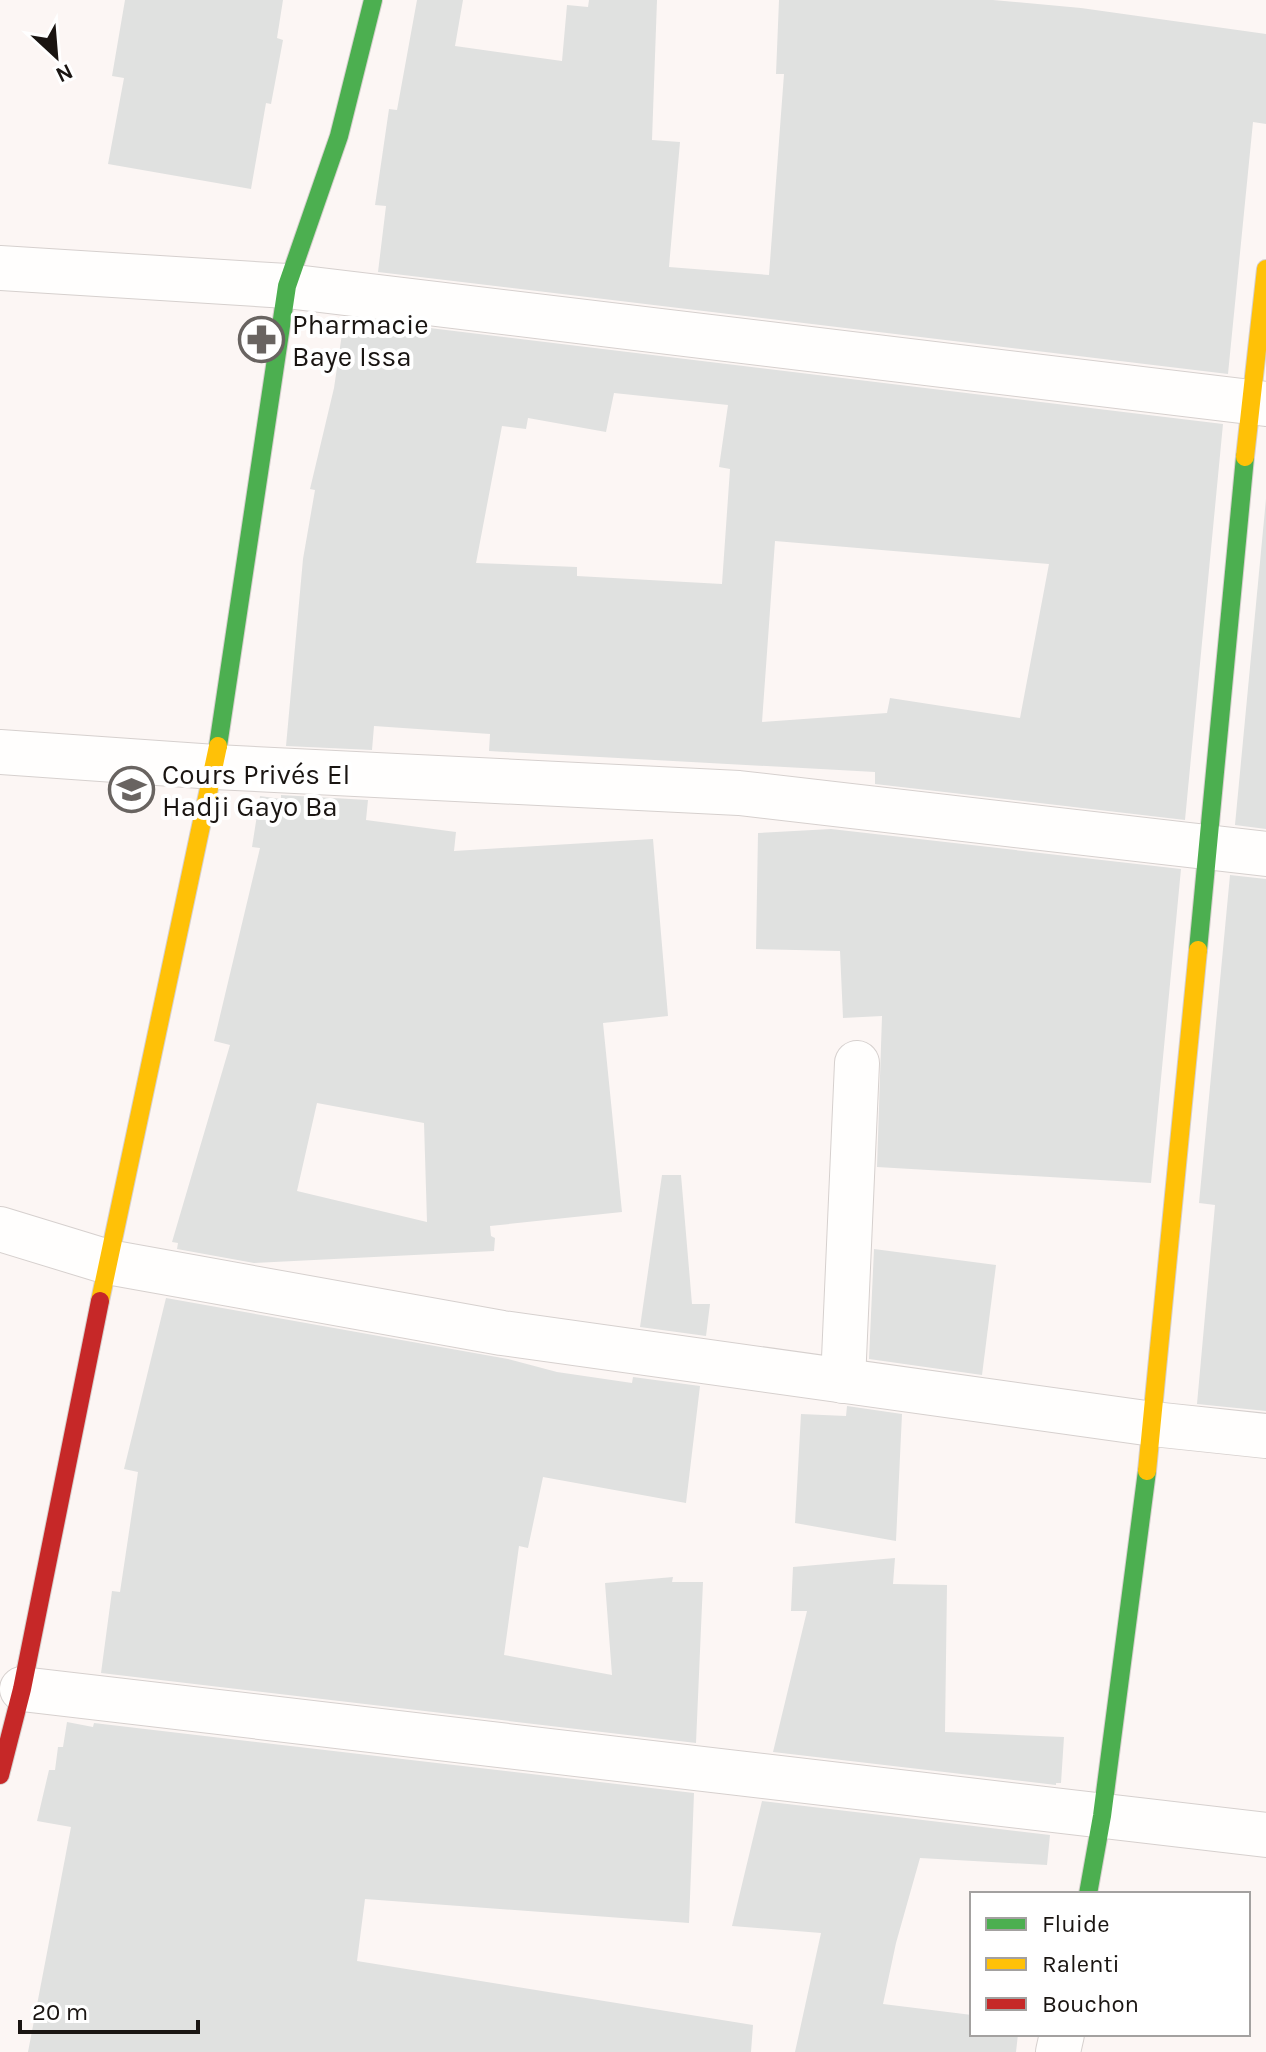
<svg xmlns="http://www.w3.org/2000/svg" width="1266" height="2052" font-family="Karla,sans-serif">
<rect width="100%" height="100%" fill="#fcf6f4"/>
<g fill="#e0e1e0" fill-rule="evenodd">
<path d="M125 0H283L277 38 283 40 271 104 266 103 251 189 108 164 124 78 112 76Z"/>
<path d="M417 0H463L455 46 562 61 567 5 588 7 589 0H657L652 140 680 142 669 267 769 275 784 74H776L779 0H993L1081 8 1266 34V124L1253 122 1228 374 378 272 386 206 375 205 389 109 397 110Z"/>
<path d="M372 321 1223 424 1185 820 875 784V772L489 751 490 734 374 726 372 750 286 746 303 559 315 490 310 489 334 388 343 327 371 331ZM614 393 728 405 719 467 730 469 722 584 577 576V567L476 563 502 426 526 429 528 418 606 432ZM775 541 1049 564 1020 718 890 698 887 713 762 722Z"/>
<path d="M1266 499V829L1235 825Z"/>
<path d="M281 795 368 800 366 820 456 832 454 851 653 839 668 1016 603 1023 622 1212 490 1226 491 1236 495 1238 494 1251 254 1263 177 1249 178 1243 172 1242 230 1045 214 1041 260 848 252 847 260 796 281 799ZM317 1103 424 1123 427 1222 297 1191Z"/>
<path d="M831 829 1181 869 1151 1183 877 1167 882 1016 843 1018 840 951 756 949 758 833Z"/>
<path d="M1230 875 1266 879V1411L1197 1404 1215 1205 1199 1203Z"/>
<path d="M662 1175H681L692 1304H710L706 1336 640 1327Z"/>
<path d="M874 1249 996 1265 982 1375 869 1359Z"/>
<path d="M166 1298 508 1359 557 1372 632 1383 633 1377 700 1386 686 1503 543 1477 528 1548 519 1546 504 1655 612 1675 605 1583 673 1577 672 1582H703L696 1743 101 1673 112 1591 120 1592 138 1472 124 1469Z"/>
<path d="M847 1406 902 1414 896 1541 795 1523 801 1414 846 1416Z"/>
<path d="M895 1558 893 1584 947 1585 945 1732 1064 1737 1061 1783H1056V1785L773 1752 807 1611H791L793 1567Z"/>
<path d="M67 1722 93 1727 94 1723 694 1793 689 1923 365 1899 357 1961 753 2025 751 2052H28L71 1827 37 1821 49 1770H55L58 1747H63Z"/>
<path d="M762 1801 1050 1835 1047 1865 920 1858 896 1943 883 2004 972 2015V2034H1018L1016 2052H795L821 1933 732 1926Z"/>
</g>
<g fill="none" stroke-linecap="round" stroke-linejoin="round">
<defs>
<g id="street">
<path d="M0 268 287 286 1266 404"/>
<path d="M0 752 215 767 739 793 1266 854"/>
<path d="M0 1229 108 1262 502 1333 1153 1424 1266 1436"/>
<path d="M843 1381 857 1063"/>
<path d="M22 1689 1266 1835"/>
<path d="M1058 2052 1062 2034"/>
</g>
<g id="fast">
<path d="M218 746 287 286 339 136 373 0"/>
<path d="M1198 950 1245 457"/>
<path d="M1088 1894 1102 1816 1147 1471"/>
</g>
<g id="slow">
<path d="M1245 457 1266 269"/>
<path d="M100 1301 218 746"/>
<path d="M1147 1471 1198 950"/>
</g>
<path id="jam" d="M0 1775 22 1689 100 1301"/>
</defs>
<use href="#street" stroke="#d6d0ce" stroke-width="46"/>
<use href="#fast" stroke="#d6d0ce" stroke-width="20"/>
<use href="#slow" stroke="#d6d0ce" stroke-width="20"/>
<use href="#jam" stroke="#d6d0ce" stroke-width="20"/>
<use href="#street" stroke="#fffefd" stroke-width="44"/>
<use href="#fast" stroke="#4caf50" stroke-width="18"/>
<use href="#slow" stroke="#ffc107" stroke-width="18"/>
<use href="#jam" stroke="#c62828" stroke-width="18"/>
</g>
<defs>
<symbol id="pharmacy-ring" viewBox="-11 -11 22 22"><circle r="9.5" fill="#fff" stroke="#696461" stroke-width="1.5"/><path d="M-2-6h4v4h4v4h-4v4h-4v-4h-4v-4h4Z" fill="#696461"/></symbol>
<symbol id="school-ring" viewBox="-11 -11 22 22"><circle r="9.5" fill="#fff" stroke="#696461" stroke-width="1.5"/><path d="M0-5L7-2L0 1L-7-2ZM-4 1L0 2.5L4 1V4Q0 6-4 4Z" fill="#696461"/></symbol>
</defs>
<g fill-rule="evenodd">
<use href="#pharmacy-ring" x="236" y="314" width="51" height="51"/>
<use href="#school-ring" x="106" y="764" width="51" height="51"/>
</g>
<g text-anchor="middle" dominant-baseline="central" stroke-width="8" stroke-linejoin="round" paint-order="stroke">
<g font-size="28" fill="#1a1512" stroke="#fff" text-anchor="start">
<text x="292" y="324">Pharmacie<tspan x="292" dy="32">Baye Issa</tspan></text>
<text x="162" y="774">Cours Privés El<tspan x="162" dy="32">Hadji Gayo Ba</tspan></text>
</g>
</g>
<rect x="970" y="1892" width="280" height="144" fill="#ffffff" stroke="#a3a1a0" stroke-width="2"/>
<rect x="986" y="1918" width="40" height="12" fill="#4caf50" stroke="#a3a1a0" stroke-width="2"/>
<text x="1042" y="1932" font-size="24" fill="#1a1512">Fluide</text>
<rect x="986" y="1958" width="40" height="12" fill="#ffc107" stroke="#a3a1a0" stroke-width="2"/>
<text x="1042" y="1972" font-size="24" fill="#1a1512">Ralenti</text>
<rect x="986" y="1998" width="40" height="12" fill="#c62828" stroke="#a3a1a0" stroke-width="2"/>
<text x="1042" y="2012" font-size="24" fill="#1a1512">Bouchon</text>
<g transform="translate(56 56) rotate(154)" stroke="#ffffff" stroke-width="6" paint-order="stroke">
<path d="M0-6L14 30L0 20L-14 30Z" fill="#1a1512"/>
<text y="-12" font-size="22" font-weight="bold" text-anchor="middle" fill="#1a1512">N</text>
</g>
<path d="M20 2020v12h178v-12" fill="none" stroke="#1a1512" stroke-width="4"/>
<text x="32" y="2020" font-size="24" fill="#1a1512" stroke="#ffffff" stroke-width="6" paint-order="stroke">20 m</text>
</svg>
